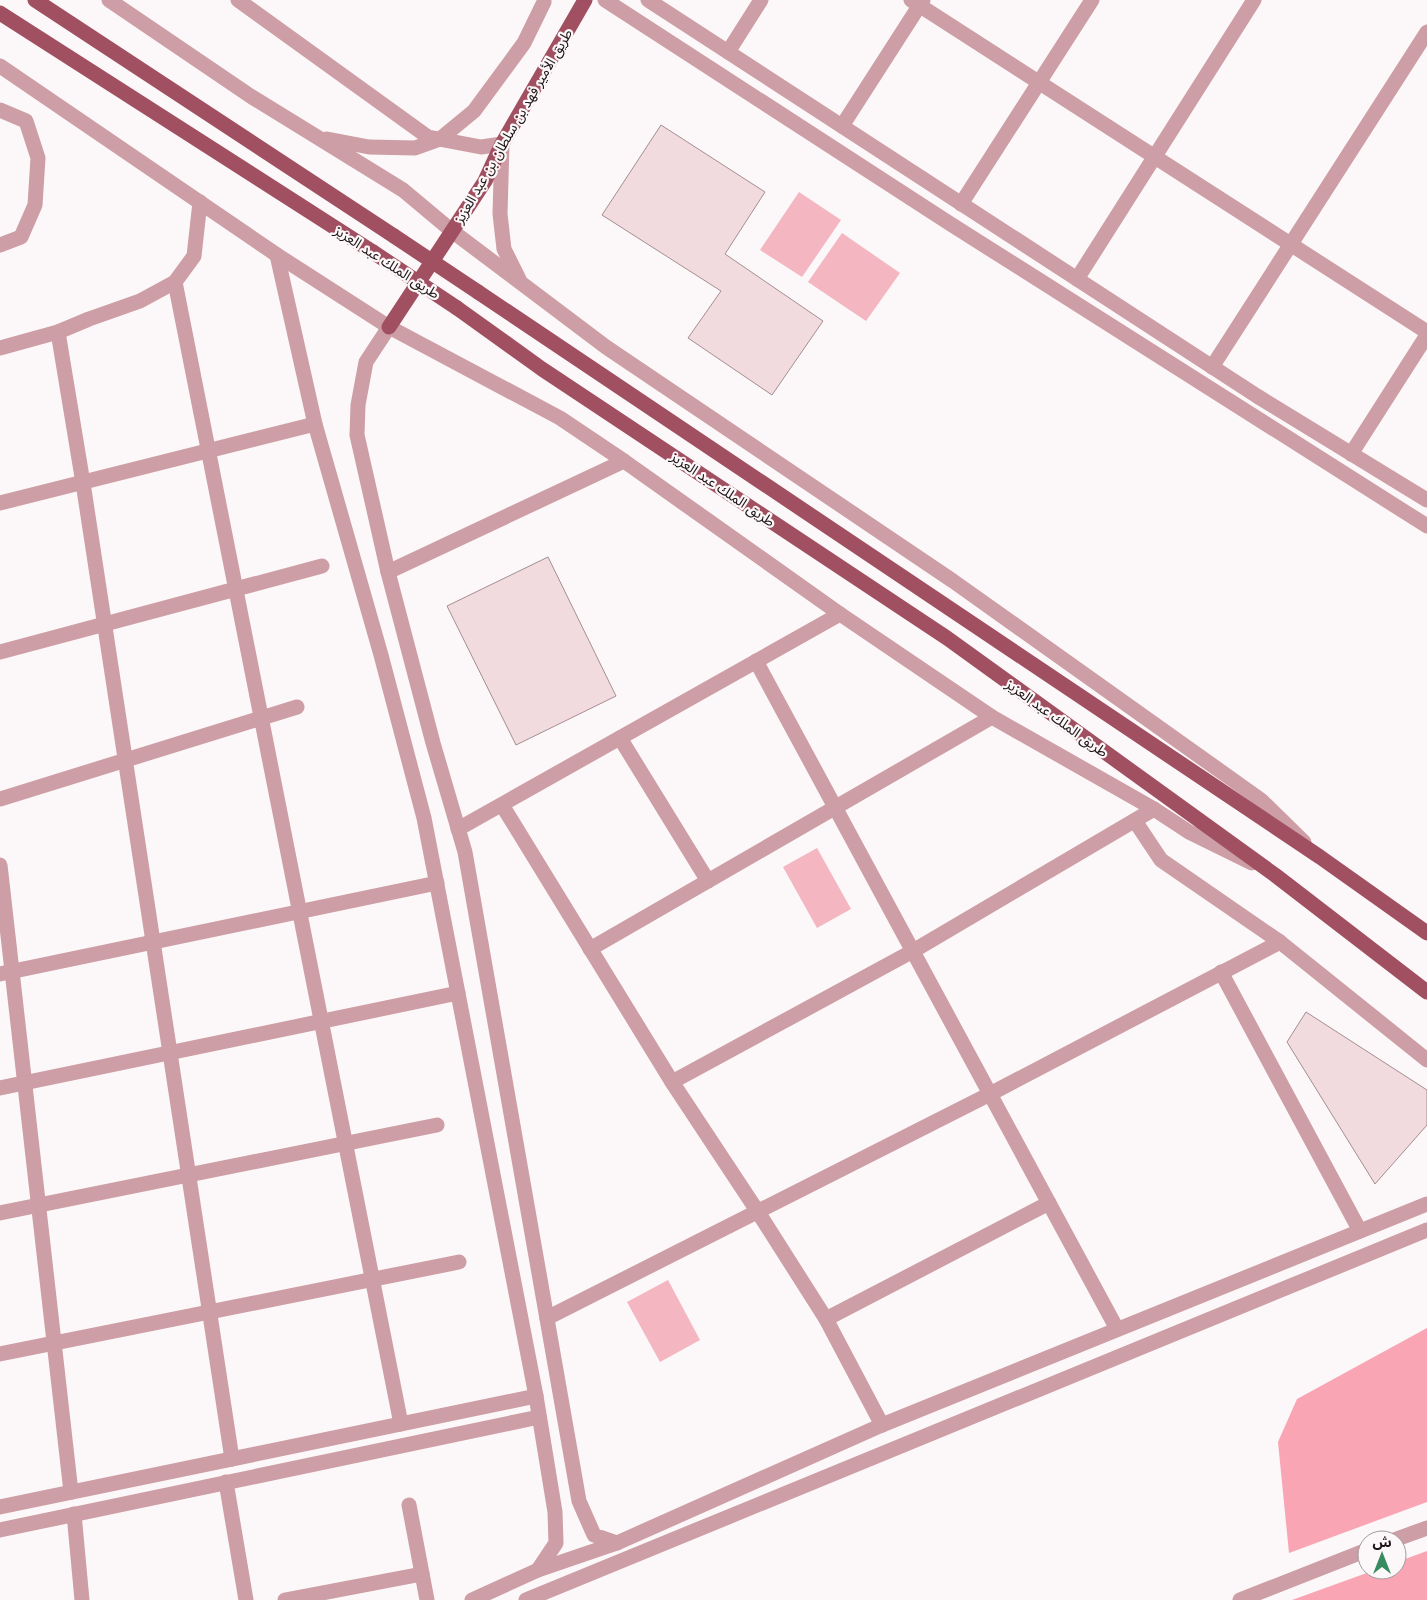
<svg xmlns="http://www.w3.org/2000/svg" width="1427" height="1600" font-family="Poppins,'Noto Sans Arabic',sans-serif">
<rect width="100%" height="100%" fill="#fcf7f8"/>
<g fill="#f4b6c1">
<path d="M799 192 841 220 802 277 760 250Z"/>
<path d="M842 233 900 273 866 321 808 282Z"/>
<path d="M817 848 851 909 817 928 783 867Z"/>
<path d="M668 1280 700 1340 660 1362 627 1302Z"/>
</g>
<g fill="#faa5b4">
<path d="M1427 1328V1502L1289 1553 1278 1442 1297 1399Z"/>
<path d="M1427 1551V1600H1292L1375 1570H1397V1562Z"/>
</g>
<g fill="#f1dbde" stroke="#a48e91">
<path d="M661 125 765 192 725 254 823 321 772 395 688 338 721 291 602 215Z"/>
<path d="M548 557 616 696 516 745 447 606Z"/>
<path d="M1306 1012 1427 1090V1125L1375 1184 1287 1042Z"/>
</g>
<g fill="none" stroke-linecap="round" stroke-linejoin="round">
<g stroke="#cd9ea5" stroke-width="15">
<path d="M109 0 252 97 403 190 452 231 606 347 953 581 1261 800 1304 842"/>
<path d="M238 0 428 137 481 147 502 144 500 214 504 249 519 279"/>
<path d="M605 0 949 223 1427 526"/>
<path d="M648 0 1257 396 1427 500"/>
<path d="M911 0 1427 332"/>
<path d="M728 52 761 0"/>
<path d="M0 66 277 255 389 327 560 418 624 461 840 614 992 717 1154 809 1189 832 1252 863"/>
<path d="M0 110 26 121 38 158 35 205 21 237 0 245"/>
<path d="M842 126 923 0"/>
<path d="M327 139 369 147 415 148 440 139 474 111 524 43 544 2V0"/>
<path d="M961 204 1092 0"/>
<path d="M277 255 315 424 381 655 424 818 536 1396 555 1512 556 1543 538 1570"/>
<path d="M1077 279 1254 0"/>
<path d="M175 282 401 1424"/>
<path d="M389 327 366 362 358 405 357 435 388 572 433 743 465 852 579 1501 594 1535 617 1543"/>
<path d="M58 332 83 483 232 1459"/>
<path d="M0 348 58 332 89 319 140 301 175 282 194 256 200 202"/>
<path d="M1212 367 1427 32"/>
<path d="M1351 454 1427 335"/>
<path d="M0 503 315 424"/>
<path d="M388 572 624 461"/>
<path d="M0 652 322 566"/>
<path d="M756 661 1117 1329"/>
<path d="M620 738 708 881"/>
<path d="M0 799 297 707"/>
<path d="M502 805 672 1082 758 1212 826 1319 882 1425"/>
<path d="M1135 821 1161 860 1280 942 1427 1060"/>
<path d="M458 829 840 614"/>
<path d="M0 865 71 1492"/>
<path d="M590 949 992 717"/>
<path d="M1221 972 1360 1231"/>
<path d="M0 974 437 883"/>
<path d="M672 1082 913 951 1154 809"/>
<path d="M0 1088 458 993"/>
<path d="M0 1213 437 1125"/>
<path d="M547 1318 990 1094 1280 942"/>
<path d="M826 1319 1049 1203"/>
<path d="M0 1354 459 1262"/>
<path d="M226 1482 246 1600"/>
<path d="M409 1505 427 1600"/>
<path d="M0 1507 536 1396"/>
<path d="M74 1514 82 1600"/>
<path d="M0 1530 539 1417"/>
<path d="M1394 1540 1427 1528"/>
<path d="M285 1600 422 1574"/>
<path d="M472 1600 538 1570 617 1543 882 1425 1427 1204"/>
<path d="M526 1600 1427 1230"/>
<path d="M1240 1600 1367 1550"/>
</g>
<g stroke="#a05061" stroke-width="15">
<path d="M35 0 394 236"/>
<path d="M0 13 373 252"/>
<path d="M478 292 1320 857 1427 933"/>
<path d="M457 308 542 369 947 638 1275 875 1427 992"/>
<path d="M389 327 485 181 502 144 585 0"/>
</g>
<g stroke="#a05061" stroke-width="15">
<path d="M394 236 478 292"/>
<path d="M373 252 457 308"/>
</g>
</g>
<g text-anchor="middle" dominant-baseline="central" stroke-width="4.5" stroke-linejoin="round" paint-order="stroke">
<g font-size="14" fill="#1c1415" stroke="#fcf7f8">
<text transform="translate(513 126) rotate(-60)">طريق الأمير فهد بن سلطان بن عبد العزيز</text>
<text transform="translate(387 262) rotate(33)">طريق الملك عبد العزيز</text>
<text transform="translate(723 489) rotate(34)">طريق الملك عبد العزيز</text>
<text transform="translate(1057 718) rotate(36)">طريق الملك عبد العزيز</text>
</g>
</g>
<g transform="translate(1382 1555)"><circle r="24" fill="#fcf7f8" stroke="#a29c9d"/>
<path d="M0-4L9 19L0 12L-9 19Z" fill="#368c60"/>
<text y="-8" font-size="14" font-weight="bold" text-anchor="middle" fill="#1c1415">ش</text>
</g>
</svg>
